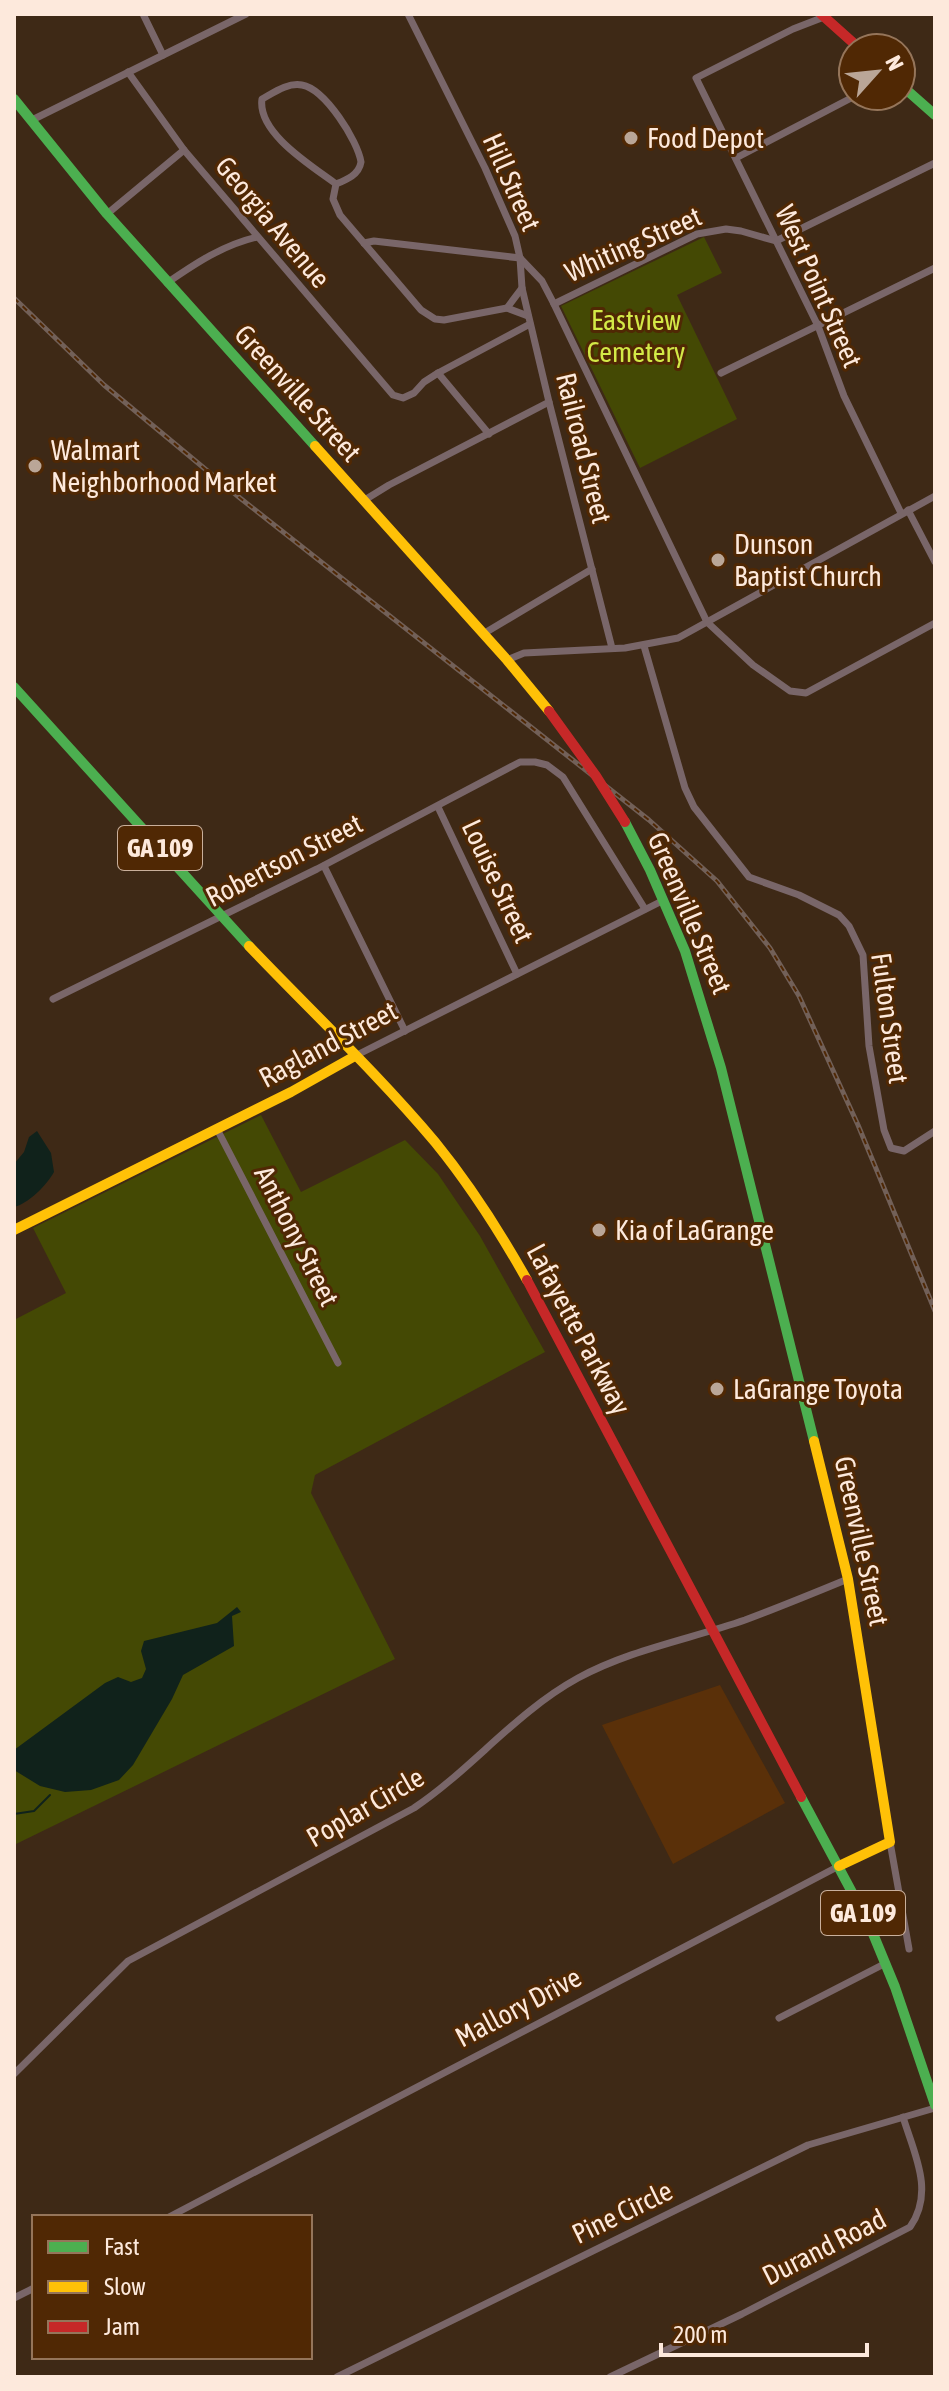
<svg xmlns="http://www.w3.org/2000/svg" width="949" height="2391" font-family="'Asap Condensed',sans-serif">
<rect width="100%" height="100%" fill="#3e2916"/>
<path fill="#5a3009" d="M720 1685 785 1803 673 1864 602 1725Z"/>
<g fill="#444904">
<path d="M704 237 722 273 677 295 737 419 640 468 561 306Z"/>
<path d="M261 1115 301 1192 405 1140 438 1174 480 1236 545 1352 315 1475 311 1493 395 1659 14 1845V1320L66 1293 33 1228Z"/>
</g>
<g fill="#10221b">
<path d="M37 1131 51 1153 54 1172C47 1185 28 1204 14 1207V1164L24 1152 29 1137Z"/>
<path d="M237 1607 241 1612 232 1616 234 1646 183 1675 172 1699 133 1765 119 1780 91 1790 65 1792 40 1786 14 1770V1750L105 1683 118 1677 131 1682 142 1678 146 1669 141 1651 144 1641 217 1623Z"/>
</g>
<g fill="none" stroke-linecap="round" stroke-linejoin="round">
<path stroke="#10221b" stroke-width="2" d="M14 1814 34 1811 50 1795"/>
<g stroke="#796669" stroke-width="7">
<path d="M143 14 163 55"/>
<path d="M408 14 485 168 515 236 520 258 522 288 549 402 612 648"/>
<path d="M824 17 793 29 696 78 818 326 844 396 901 513"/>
<path d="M128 72 184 150 393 395 403 398 414 393 424 382 438 373 530 324"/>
<path d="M32 120 246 14"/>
<path d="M736 158 855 96"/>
<path d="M336 184C312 166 257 133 262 99 273 93 288 82 302 85 325 89 358 141 361 162 359 175 346 180 336 184L333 199 340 215 421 310 435 319 444 320 507 308 522 288"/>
<path d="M107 214 184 150"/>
<path d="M364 243 374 241 520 258"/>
<path d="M520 258 542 281 554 304 707 622 753 665 790 691 806 693 935 623"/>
<path d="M167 283C196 263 223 245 257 237"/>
<path d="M554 304 697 234 726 229 741 231 776 241 935 163"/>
<path d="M507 308 528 316"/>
<path d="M438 373 489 434"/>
<path d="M721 373 935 268"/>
<path d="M363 501 389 485 549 402"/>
<path d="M908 510 935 562"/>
<path d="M483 634 592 569"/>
<path d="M644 646 685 788 694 807 749 877 799 895 839 915 849 926 863 955 869 1046 884 1130 891 1148 904 1151 935 1131"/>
<path d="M507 660 524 653 625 648 678 638 935 496"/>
<path d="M438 807 517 974"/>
<path d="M324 866 405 1031"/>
<path d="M53 999 317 869 520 762H535L547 765 563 777 645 909"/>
<path d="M355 1056 664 900"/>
<path d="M217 1129 338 1363"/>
<path d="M890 1842 909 1949"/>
<path d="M779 2018 886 1963"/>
<path d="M14 2074 128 1961 414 1808C472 1769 516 1712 578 1678 629 1650 690 1639 745 1620 780 1607 814 1593 848 1579"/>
<path d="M169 2217 839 1866"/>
<path d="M14 2298 34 2288"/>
<path d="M337 2377 808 2145 935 2108"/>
<path d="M610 2377 742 2314 910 2227C935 2192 914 2153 903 2117"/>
</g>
<g stroke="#4caf50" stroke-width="10">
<path d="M901 85 935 115"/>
<path d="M14 99 107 214 315 446"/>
<path d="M14 687 249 946"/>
<path d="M625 822 650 870 685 951 721 1068 814 1441"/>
<path d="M801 1797 869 1924 895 1987 935 2105"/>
</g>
<g stroke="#ffc107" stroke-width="10">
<path d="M315 446 507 660 549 711"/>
<path d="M249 946C311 1011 377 1073 435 1142 470 1185 500 1232 527 1280"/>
<path d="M14 1230 291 1092 355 1056"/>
<path d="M814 1441 848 1579 890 1842 839 1866"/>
</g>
<g stroke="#c62828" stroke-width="10">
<path d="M821 14 859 48"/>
<path d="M527 1280 801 1797"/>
</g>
<defs>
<path id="rail" d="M14 298 104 385 240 498 649 820 717 881 770 948 799 996 858 1125 935 1311"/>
</defs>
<use href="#rail" stroke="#726058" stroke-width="5"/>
<use href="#rail" stroke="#502804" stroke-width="2" stroke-dasharray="6" stroke-linecap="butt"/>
<path stroke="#c62828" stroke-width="10" d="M549 711 596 776 625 822"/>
</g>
<g fill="#baa697" stroke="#502804" stroke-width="3">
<circle cx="631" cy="138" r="8"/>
<circle cx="35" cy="466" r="8"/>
<circle cx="718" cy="560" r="8"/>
<circle cx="599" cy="1230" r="8"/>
<circle cx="717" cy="1389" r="8"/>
</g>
<g text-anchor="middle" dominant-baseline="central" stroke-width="6" stroke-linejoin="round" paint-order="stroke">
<g fill="#502804" stroke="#c9af9b" stroke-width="2">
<rect x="118" y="826" width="84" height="44" rx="6"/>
<rect x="821" y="1891" width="84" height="44" rx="6"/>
</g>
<g font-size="26" font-weight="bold" fill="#fde9dc">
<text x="160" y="848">GA 109</text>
<text x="863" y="1913">GA 109</text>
</g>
<g font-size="28" fill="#fde9dc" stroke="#502804" text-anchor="start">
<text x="647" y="138">Food Depot</text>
<text x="51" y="450">Walmart<tspan x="51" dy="32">Neighborhood Market</tspan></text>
<text x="734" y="544">Dunson<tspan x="734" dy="32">Baptist Church</tspan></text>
<text x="615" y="1230">Kia of LaGrange</text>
<text x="733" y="1389">LaGrange Toyota</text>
</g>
<g font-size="28" fill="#fde9dc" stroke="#502804">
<text transform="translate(512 182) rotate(66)">Hill Street</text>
<text transform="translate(273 222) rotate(50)">Georgia Avenue</text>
<text transform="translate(633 244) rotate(-24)">Whiting Street</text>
<text transform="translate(819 286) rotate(66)">West Point Street</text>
<text transform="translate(298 393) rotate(48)">Greenville Street</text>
<text transform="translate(584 448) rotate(76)">Railroad Street</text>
<text transform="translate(284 860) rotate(-27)">Robertson Street</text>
<text transform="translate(498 881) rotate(65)">Louise Street</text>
<text transform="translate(690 913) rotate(67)">Greenville Street</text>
<text transform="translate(890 1018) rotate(82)">Fulton Street</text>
<text transform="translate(328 1044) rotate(-28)">Ragland Street</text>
<text transform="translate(297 1236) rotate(63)">Anthony Street</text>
<text transform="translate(579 1329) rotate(62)">Lafayette Parkway</text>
<text transform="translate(862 1541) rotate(78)">Greenville Street</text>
<text transform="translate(365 1807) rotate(-30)">Poplar Circle</text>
<text transform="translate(518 2007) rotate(-28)">Mallory Drive</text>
<text transform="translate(622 2212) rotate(-26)">Pine Circle</text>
<text transform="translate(824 2247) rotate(-27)">Durand Road</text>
</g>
<g font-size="28" fill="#d3e947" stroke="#502804">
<text x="636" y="320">Eastview<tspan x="636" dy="32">Cemetery</tspan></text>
</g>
</g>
<rect width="949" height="2391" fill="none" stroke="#fde9dc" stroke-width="32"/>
<rect x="32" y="2215" width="280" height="144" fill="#502804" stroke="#95755a" stroke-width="2"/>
<rect x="48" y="2241" width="40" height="12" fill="#4caf50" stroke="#95755a" stroke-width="2"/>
<text x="104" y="2255" font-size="24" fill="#fde9dc">Fast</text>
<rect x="48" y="2281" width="40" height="12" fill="#ffc107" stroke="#95755a" stroke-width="2"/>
<text x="104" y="2295" font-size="24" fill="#fde9dc">Slow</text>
<rect x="48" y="2321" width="40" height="12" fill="#c62828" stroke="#95755a" stroke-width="2"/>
<text x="104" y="2335" font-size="24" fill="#fde9dc">Jam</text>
<g transform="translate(877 72) rotate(63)"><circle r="38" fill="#502804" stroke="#95755a" stroke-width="2"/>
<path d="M0-6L14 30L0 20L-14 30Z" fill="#baa697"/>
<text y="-12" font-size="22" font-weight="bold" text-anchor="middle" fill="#fde9dc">N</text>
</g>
<path d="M661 2343v12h206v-12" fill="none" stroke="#fde9dc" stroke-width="4"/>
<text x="673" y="2343" font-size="24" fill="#fde9dc" stroke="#502804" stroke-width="6" paint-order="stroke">200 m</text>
</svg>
